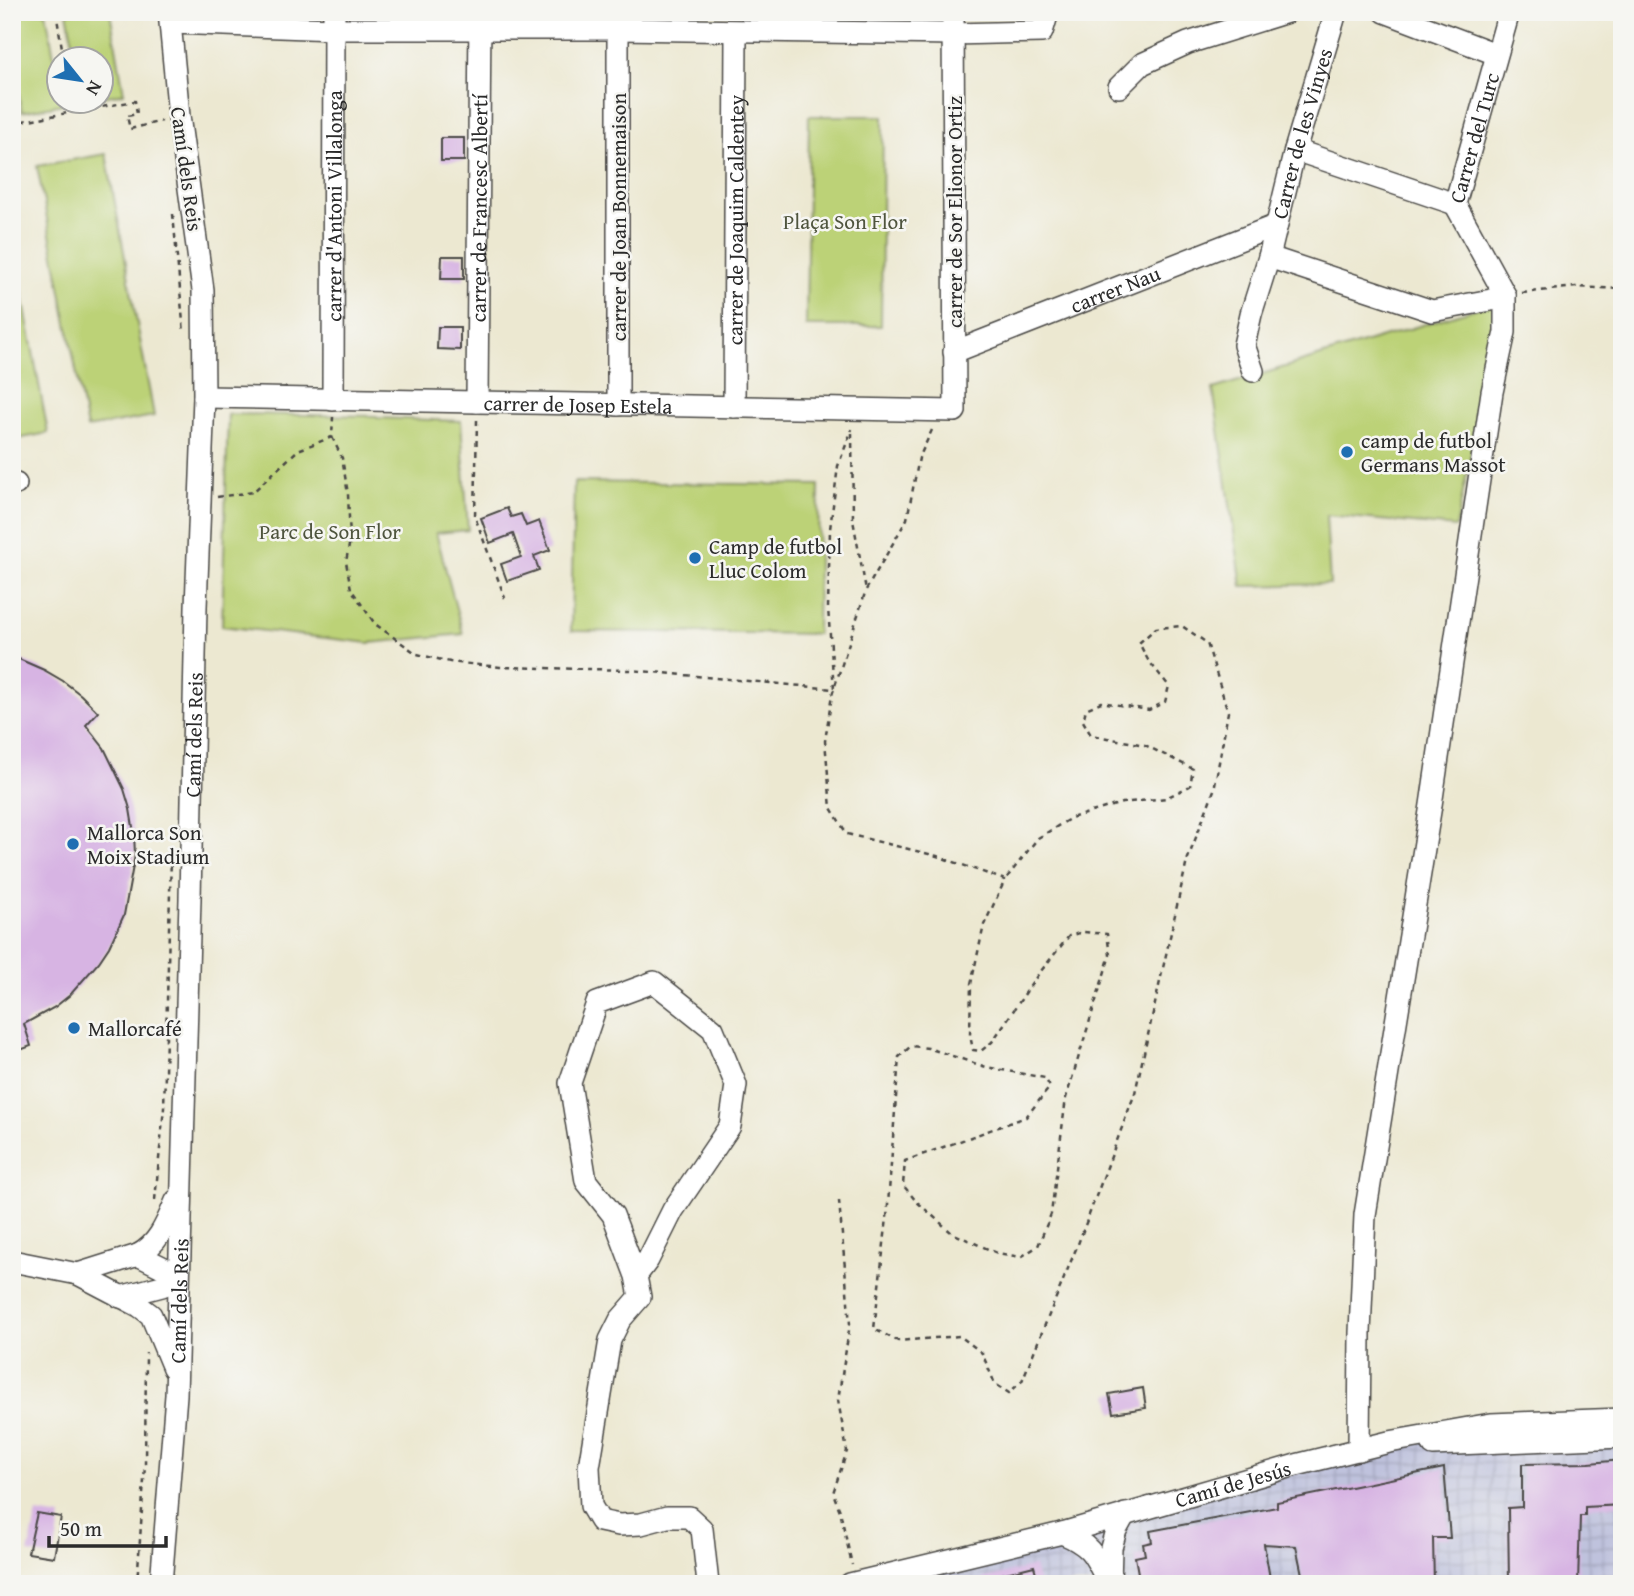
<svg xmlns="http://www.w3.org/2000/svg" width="1634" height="1596" font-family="'Gentium Book Plus',serif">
<defs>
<pattern id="industrial-grid" width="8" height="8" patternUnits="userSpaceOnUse" patternTransform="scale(1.75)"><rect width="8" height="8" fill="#bfc2dd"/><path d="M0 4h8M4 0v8" fill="none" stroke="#a4a7be"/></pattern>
</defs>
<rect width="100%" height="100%" fill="#f6f6f2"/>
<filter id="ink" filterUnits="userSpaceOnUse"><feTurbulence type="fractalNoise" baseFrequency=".0143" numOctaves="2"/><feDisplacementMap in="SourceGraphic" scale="14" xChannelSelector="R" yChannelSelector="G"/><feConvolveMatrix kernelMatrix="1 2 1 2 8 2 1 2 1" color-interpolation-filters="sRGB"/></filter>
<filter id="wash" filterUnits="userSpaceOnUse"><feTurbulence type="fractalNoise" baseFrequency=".00686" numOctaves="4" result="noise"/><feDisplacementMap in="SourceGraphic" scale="28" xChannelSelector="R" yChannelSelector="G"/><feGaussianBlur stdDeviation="1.57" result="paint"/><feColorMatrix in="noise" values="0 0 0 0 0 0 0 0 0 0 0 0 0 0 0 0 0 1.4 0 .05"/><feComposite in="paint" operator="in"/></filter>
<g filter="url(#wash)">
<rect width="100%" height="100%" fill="#ece8d1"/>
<path fill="url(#industrial-grid)" d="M1622 1421V1584H850L1491 1424Z"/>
<g fill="#bcd277" stroke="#747e51" stroke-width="2">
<path d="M12 12H46L59 84 60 102H63V104L22 112 12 58Z"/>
<path d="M67 12H110L124 93 102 97V60L76 59Z"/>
<path d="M809 116H883L881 326H806Z"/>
<path d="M106 154 154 416 87 428 37 166Z"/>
<path d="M12 238 48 433 12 440Z"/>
<path d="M1491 304 1499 314 1456 527 1326 515 1330 584 1242 586 1213 389Z"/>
<path d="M228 414 376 416 377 418 461 421 468 530 436 533 463 634 369 643 222 626Z"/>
<path d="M574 482 819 485 817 634 571 631Z"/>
</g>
<g id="blocks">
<g fill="#d7b4e3">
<rect x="441" y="138" width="23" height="23"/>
<path d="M442 256H464V279H441Z"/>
<path d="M438 327H460V350L437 349Z"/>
<path d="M507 508 511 517 521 514 526 526 539 521 550 550 534 556 539 570 507 581 501 564 521 557 513 534 490 543 481 518Z"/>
<path d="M12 656 44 670 63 681 81 695 98 712 86 725 104 748 124 789 130 809 134 833 135 855 124 915 109 947 99 962 70 995 55 1007 24 1024 31 1046 12 1053Z"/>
<path d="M1143 1388 1146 1408 1113 1413 1109 1394Z"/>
<path d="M1622 1460V1505L1585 1507V1516H1580L1578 1584H1509L1508 1508 1522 1507V1464L1589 1463Z"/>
<path d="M1444 1468 1450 1538H1433L1434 1584H1304L1296 1546 1264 1544 1271 1584H1140L1135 1557 1145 1555 1143 1544 1152 1542 1150 1531 1277 1507V1502Z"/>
<path d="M37 1513 61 1517 54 1557 28 1553Z"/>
<path d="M1034 1566 1039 1584H983L982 1579Z"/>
</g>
</g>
</g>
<g filter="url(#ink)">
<use href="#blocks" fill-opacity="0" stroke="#484744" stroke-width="2"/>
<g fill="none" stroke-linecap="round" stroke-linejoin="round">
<defs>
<g id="minor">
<path d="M1385 12 1496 54"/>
<path d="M171 23 334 29H618L953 34 1042 32 1048 12"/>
<path d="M618 29V405"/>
<path d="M1119 87 1142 64 1188 43 1287 12"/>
<path d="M1295 150 1455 204"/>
<path d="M1269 257 1432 311 1491 300 1505 295"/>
<path id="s1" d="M954 352 1277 225"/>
<path id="s2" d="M1253 371 1244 345 1251 314 1269 257 1295 150 1336 12"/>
<path id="s3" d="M204 397 955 411 953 12"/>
<path id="s4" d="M333 400 334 12"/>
<path id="s5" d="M477 402 480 12"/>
<path id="s6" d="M734 407 736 32"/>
<path d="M12 483 16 484"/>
<path d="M138 1255C159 1244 167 1222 176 1201"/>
<path d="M12 1261 78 1274 139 1306 151 1315 173 1368"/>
<path d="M78 1274 138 1255 164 1268 179 1279"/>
<path d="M636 1276 648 1260 673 1210 730 1126 736 1085 713 1029 654 982 597 1003 570 1083 586 1181 613 1215 636 1276 640 1297 620 1320 610 1340 589 1467 591 1506 600 1521 619 1525 641 1524 667 1517H689L702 1529 708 1584"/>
<path d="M120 1297 162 1286 179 1279"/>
<path d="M1433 1445 1622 1437"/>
<path id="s7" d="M1359 1450 1360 1333 1365 1215 1431 805 1492 392 1505 332V295L1455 204 1509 12"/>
<path d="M1062 1533C1092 1546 1094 1554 1108 1583"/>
<path id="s8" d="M161 1584 176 1395 190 899 196 607 204 397 203 290 179 116 169 12"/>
<path id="s9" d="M850 1584 1062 1533 1296 1465 1389 1442 1491 1424 1622 1419"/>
<path d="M1110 1584 1111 1548 1116 1530 1125 1514"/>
</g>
</defs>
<use href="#minor" stroke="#484744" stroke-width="24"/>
<g stroke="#484744" stroke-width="2.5" stroke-dasharray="5 5" stroke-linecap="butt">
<path d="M56 12 64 60"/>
<path d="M73 112 135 101 137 114 127 116 130 129 162 121"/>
<path d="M12 123 73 112 71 102"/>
<path d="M173 214 184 333"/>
<path d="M1522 293 1576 287 1622 289"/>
<path d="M477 420 475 517 505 598"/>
<path d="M932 430 919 458 907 519 866 590 832 695 825 741 831 808 847 834 937 856 1005 880 984 925 971 984 970 1035 973 1050 981 1051 992 1042 1037 976 1069 936 1083 932 1107 934 1110 955 1066 1098 1051 1214 1038 1246 1021 1257 997 1253 952 1233 916 1201 903 1185 905 1161 1026 1117 1050 1087 1045 1078 986 1067 928 1048 911 1046 899 1057 887 1218 874 1329 898 1341 960 1336 982 1353 995 1384 1009 1393 1022 1381 1078 1244 1135 1093 1187 861 1214 790 1228 712 1207 643 1182 626 1156 628 1139 643 1148 660 1169 686 1165 702 1149 710 1101 702 1086 709 1083 721 1091 735 1145 745 1193 769 1190 786 1166 798 1122 803 1071 818 1038 838 1005 880"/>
<path d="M852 433 853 520 866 590"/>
<path d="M332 437 342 458 348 494 350 540 346 562 351 589 375 624 417 654 450 662 500 667 631 670 834 689 828 608 830 529 838 466 852 429"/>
<path d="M217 497 253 492 298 450 332 437 333 417"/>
<path d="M155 1200 164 1108 171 857"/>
<path d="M839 1201 850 1324 838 1400 847 1451 833 1493 840 1511 852 1565"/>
<path d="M137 1584 145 1465 146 1353"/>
</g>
<use href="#minor" stroke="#fff" stroke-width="21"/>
</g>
</g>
<g fill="#1f6fb2" stroke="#f6f6f2" stroke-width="2.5">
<circle cx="1347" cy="452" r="7"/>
<circle cx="695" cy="558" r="7"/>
<circle cx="73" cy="844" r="7"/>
<circle cx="74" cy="1028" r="7"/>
</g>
<g text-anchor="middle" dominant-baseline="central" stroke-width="5" stroke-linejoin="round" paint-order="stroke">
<g font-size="21" fill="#2b2b2b" stroke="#f6f6f2">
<text stroke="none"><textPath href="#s2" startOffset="247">Carrer de les Vinyes</textPath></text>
<text stroke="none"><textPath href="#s7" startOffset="1339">Carrer del Turc</textPath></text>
<text transform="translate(187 169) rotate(82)">Camí dels Reis</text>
<text stroke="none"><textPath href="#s4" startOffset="194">carrer d'Antoni Villalonga</textPath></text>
<text stroke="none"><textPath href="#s5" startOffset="194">carrer de Francesc Albertí</textPath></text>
<text transform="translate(954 212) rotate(-90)">carrer de Sor Elionor Ortiz</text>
<text transform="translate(618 217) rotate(-90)">carrer de Joan Bonnemaison</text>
<text stroke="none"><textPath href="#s6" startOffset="187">carrer de Joaquim Caldentey</textPath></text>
<text stroke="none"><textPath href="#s1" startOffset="173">carrer Nau</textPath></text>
<text stroke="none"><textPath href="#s3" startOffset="374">carrer de Josep Estela</textPath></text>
<text stroke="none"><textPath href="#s8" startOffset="850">Camí dels Reis</textPath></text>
<text stroke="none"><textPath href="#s8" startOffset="284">Camí dels Reis</textPath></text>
<text stroke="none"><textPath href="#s9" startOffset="396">Camí de Jesús</textPath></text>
</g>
<g font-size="21" fill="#4f553e" stroke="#f6f6f2">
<text x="845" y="221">Plaça Son Flor</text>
<text x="330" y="531">Parc de Son Flor</text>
</g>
<g font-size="21" fill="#2b2b2b" stroke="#f6f6f2" text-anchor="start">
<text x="1361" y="440">camp de futbol<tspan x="1361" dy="24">Germans Massot</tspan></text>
<text x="709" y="546">Camp de futbol<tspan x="709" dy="24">Lluc Colom</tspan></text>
<text x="87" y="832">Mallorca Son<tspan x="87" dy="24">Moix Stadium</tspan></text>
<text x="88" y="1028">Mallorcafé</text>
</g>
</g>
<rect width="1634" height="1596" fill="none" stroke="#f6f6f2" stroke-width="42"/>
<g transform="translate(80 80) rotate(120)"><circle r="33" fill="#f6f6f2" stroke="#a5a5a2" stroke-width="2"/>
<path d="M0-5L12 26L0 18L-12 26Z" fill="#1f6fb2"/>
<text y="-10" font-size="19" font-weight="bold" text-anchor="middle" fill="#2b2b2b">N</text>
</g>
<path d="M49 1536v10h117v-10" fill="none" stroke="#2b2b2b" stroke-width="3.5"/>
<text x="60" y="1536" font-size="21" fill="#2b2b2b" stroke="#f6f6f2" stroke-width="5" paint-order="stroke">50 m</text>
</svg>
